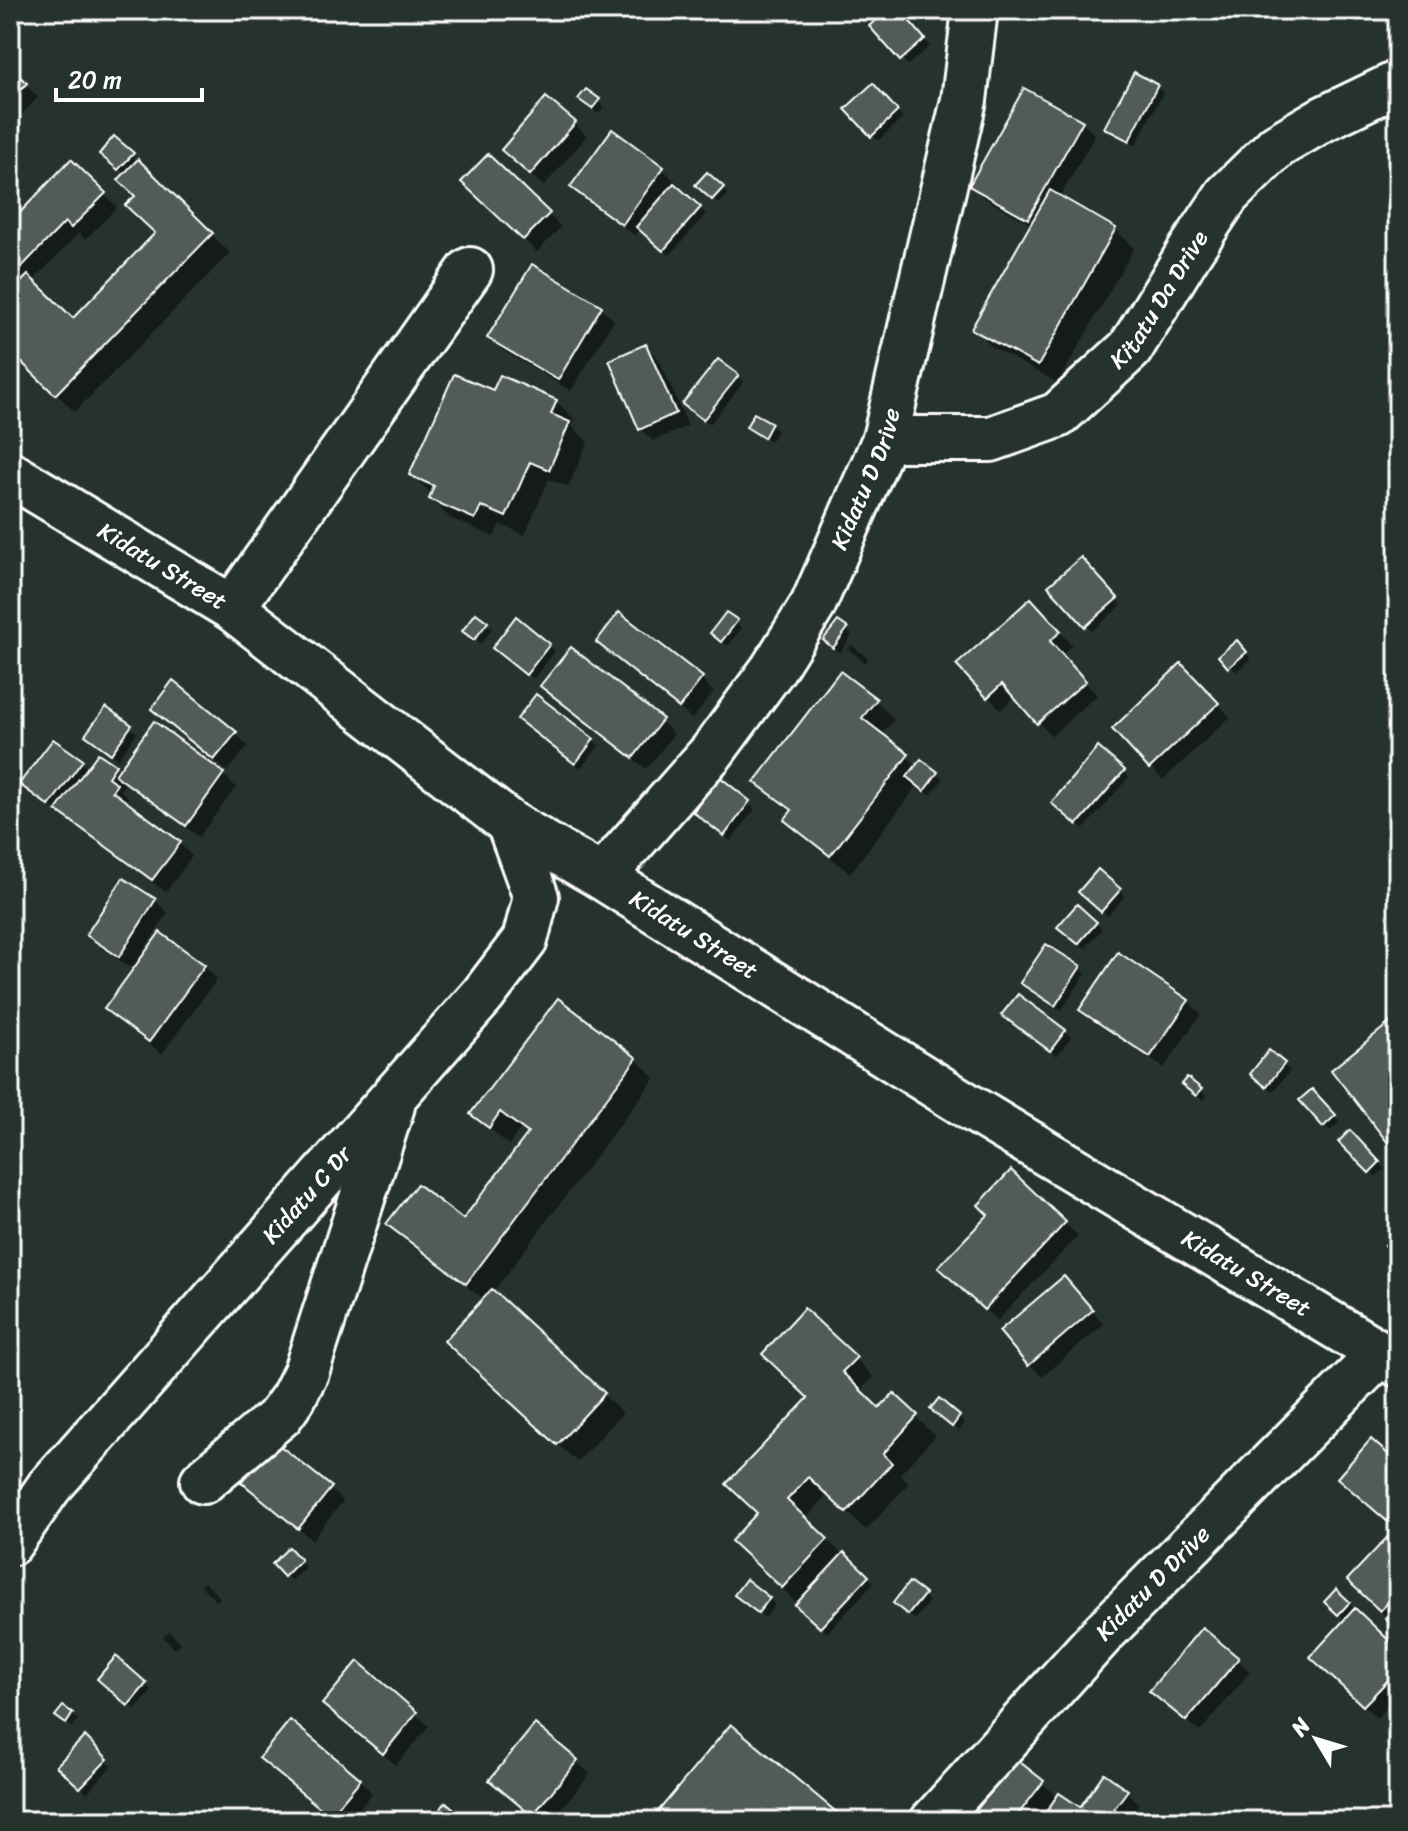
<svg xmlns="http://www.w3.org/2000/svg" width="1408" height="1831" font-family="Sriracha,sans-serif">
<rect width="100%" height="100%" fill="#26332d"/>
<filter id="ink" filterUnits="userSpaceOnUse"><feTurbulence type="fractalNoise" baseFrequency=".0125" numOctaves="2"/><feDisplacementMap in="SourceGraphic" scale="16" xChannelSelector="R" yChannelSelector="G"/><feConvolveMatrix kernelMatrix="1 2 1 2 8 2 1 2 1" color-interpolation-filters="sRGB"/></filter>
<g filter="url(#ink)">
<g fill="#0007">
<path d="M890 10H898L930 46 908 65 872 26Z"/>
<path d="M10 71 38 97 19 118 10 110Z"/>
<path d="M873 86 903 118 878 141 848 109Z"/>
<path d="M1157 87 1163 93 1135 146 1107 127Z"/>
<path d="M598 101 604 107 598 114 587 105Z"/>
<path d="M1082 122 1095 135 1059 198 1115 229 1134 248 1058 383 992 347 974 328 1032 225 984 198 971 185Z"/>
<path d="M574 123 587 136 544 186 517 163Z"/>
<path d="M115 139 230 253 75 412 10 349V226L71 162 117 207 85 240 79 233 32 282 73 321 158 234 126 175 108 160Z"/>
<path d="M489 156 561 227 537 252 464 182Z"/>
<path d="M662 168 675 181 673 184 706 214 670 255 641 228 635 236 586 199 573 186Z"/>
<path d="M707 175 728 194 719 204 698 185Z"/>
<path d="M10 179 22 190 13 201 10 199Z"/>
<path d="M601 308 614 320 571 391 502 350 490 338Z"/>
<path d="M646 346 659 359 688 426 653 441 640 429Z"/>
<path d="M738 376 744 382 710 424 690 409Z"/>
<path d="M494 393 556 401 575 420 572 426 588 442 568 487 549 479 525 535 500 524 494 537 450 518 431 499 433 495 412 475Z"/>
<path d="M771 425 777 431 770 442 749 427Z"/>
<path d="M1081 559 1122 605 1092 631 1051 586Z"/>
<path d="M1043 613 1072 645 1061 655 1097 695 1051 736 1015 696 1001 710 959 665Z"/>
<path d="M727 614 742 628 728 646 718 638Z"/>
<path d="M517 619 555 651 533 679 500 654Z"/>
<path d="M486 623 492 629 481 644 471 636Z"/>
<path d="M847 630 852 635 840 653 831 646Z"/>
<path d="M598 642 701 679 714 692 692 719Z"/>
<path d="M852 645 868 658 865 663 848 649Z"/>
<path d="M1243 649 1251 659 1236 672 1230 666Z"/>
<path d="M1194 678 1230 717 1163 780 1114 729Z"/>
<path d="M556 698 661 721 674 734 646 769Z"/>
<path d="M875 700 894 719 881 736 918 766 922 761 943 779 931 795 918 785 850 873 805 839 786 820 792 813 757 782Z"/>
<path d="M106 709 137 733 118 759 93 740Z"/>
<path d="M154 709 235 733 248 746 227 771Z"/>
<path d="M525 724 593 740 599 746 581 768Z"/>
<path d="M53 741 89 769 99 755 120 772 223 774 236 787 199 837 126 783 120 790 129 798 125 803 179 843 192 856 166 892 72 823 58 809 56 810 28 790Z"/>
<path d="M1123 771 1129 777 1084 829 1060 809Z"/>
<path d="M720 780 755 809 731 841 701 818Z"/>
<path d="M123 880 155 900 168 913 136 963 139 965 160 935 204 966 217 979 162 1054 119 1022 107 1009 135 970 101 948 88 935Z"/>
<path d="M1120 890 1125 896 1108 916 1087 898Z"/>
<path d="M1096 923 1102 929 1085 948 1066 932Z"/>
<path d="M1080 968 1086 973 1061 1011 1023 983Z"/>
<path d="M1188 1001 1201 1014 1164 1068 1094 1022 1082 1009Z"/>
<path d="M1398 1018V1150L1390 1141Z"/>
<path d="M1010 1020 1065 1031 1071 1037 1057 1056Z"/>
<path d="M1269 1053 1290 1071 1273 1091 1258 1080Z"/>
<path d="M636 1059 655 1078 493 1292 623 1413 577 1462 466 1360 485 1300 408 1243 389 1224 464 1222 529 1136 520 1129 509 1145 472 1113Z"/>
<path d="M1190 1090H1200L1206 1096 1203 1100Z"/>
<path d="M1312 1092 1340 1122 1330 1131 1302 1100Z"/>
<path d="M1350 1133 1385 1169 1376 1177 1341 1142Z"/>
<path d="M1011 1173 1078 1236 997 1321 953 1280 991 1215Z"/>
<path d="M1076 1291 1104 1324 1042 1377 1030 1364Z"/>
<path d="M855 1359 874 1377 859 1392 879 1411 894 1396 935 1436 900 1474 909 1483 866 1530 828 1494 805 1520 874 1583 827 1633 753 1560 759 1514 729 1484Z"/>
<path d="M939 1401 965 1423 959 1431 939 1414Z"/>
<path d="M1398 1466V1629L1350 1580 1397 1529 1353 1491Z"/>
<path d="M244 1482 330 1489 343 1501 312 1540Z"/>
<path d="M289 1550 305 1567 291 1581 274 1564Z"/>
<path d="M204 1582 220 1597 216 1601 201 1586Z"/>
<path d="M1336 1591 1398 1652V1695L1377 1718 1325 1669 1346 1620 1327 1602Z"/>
<path d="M923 1595 929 1601 915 1620 902 1609Z"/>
<path d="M769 1599 775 1605 765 1618 742 1601Z"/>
<path d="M169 1631 181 1643 175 1649 163 1637Z"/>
<path d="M117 1659 152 1691 135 1710 105 1684Z"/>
<path d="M1237 1659 1250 1672 1200 1732 1165 1704Z"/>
<path d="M358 1664 429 1726 396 1765 338 1716Z"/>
<path d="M72 1714 78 1720 72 1728 64 1722Z"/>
<path d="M536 1726 590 1774 551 1821H539L504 1793Z"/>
<path d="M85 1739 112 1766 87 1793 59 1766Z"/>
<path d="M261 1758 360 1780 372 1793 349 1821H335Z"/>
<path d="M1017 1762 1056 1795 1035 1821H970Z"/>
<path d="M1126 1791 1139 1804 1127 1821H1042Z"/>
</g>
<g fill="#515c57" stroke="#fff" stroke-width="2">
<path d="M887 10H900L925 39 900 61 869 26Z"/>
<path d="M10 68 27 83 10 101Z"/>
<path d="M1134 72 1158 85 1129 141 1104 128Z"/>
<path d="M873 83 898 111 871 137 845 109Z"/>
<path d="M1024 88 1083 121 1028 219 969 186Z"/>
<path d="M586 89 600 99 592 109 578 99Z"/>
<path d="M546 97 576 122 530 175 501 150Z"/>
<path d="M612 129 664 167 622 225 570 187Z"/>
<path d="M114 136 134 153 118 170 99 154Z"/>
<path d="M488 154 550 213 523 240 461 182Z"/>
<path d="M71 159 106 193 71 228 65 222 10 279V223Z"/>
<path d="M138 159 213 233 55 395 10 351V293L28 275 73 318 155 233 125 205 135 196 118 180Z"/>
<path d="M707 172 724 187 712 200 695 185Z"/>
<path d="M674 183 701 207 663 251 636 227Z"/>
<path d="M1050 190 1116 228 1038 366 971 329Z"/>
<path d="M532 264 602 306 558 380 487 338Z"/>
<path d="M646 344 676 413 639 430 609 360Z"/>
<path d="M718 359 739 375 703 420 682 404Z"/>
<path d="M454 374 493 390 500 375 557 400 551 414 570 422 549 470 530 462 506 517 481 506 475 519 429 499 434 486 409 475Z"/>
<path d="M754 413 772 423 764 438 746 427Z"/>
<path d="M1081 557 1118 598 1085 627 1048 586Z"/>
<path d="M1031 598 1061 631 1050 641 1086 681 1037 724 1002 684 987 698 956 665Z"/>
<path d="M619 612 703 677 679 708 596 642Z"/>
<path d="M726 612 738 620 721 642 710 633Z"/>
<path d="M476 613 488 622 474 640 462 631Z"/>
<path d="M516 616 550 644 526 675 492 648Z"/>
<path d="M838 621 848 628 833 648 823 640Z"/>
<path d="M1237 640 1247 652 1228 668 1218 656Z"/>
<path d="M571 647 663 719 633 758 540 686Z"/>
<path d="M1181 663 1219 703 1149 769 1112 729Z"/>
<path d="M840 671 877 699 862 718 909 754 830 856 784 820 792 810 754 782Z"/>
<path d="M173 680 237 732 214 760 151 709Z"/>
<path d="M536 694 594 739 575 764 517 719Z"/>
<path d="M106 707 132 725 111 754 85 735Z"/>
<path d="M154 721 224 773 186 826 115 775Z"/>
<path d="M53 739 83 760 49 806 19 784Z"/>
<path d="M1098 747 1125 770 1077 825 1051 803Z"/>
<path d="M98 753 116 765 108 777 117 784 112 791 181 842 152 880 56 810Z"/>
<path d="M921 759 938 772 924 791 907 777Z"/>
<path d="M720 777 750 801 724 836 693 812Z"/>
<path d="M1098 869 1121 889 1101 912 1078 892Z"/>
<path d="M123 878 156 899 119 957 86 935Z"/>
<path d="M1077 904 1097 922 1078 944 1057 927Z"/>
<path d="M160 932 205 965 149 1042 104 1009Z"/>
<path d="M1046 944 1081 966 1055 1006 1020 983Z"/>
<path d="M1118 952 1189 1000 1150 1057 1079 1010Z"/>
<path d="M1018 994 1066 1030 1050 1051 1001 1015Z"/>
<path d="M558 998 637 1058 466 1284 386 1224 417 1184 463 1219 528 1133 500 1112 489 1128 470 1114Z"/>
<path d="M1398 1016V1134L1388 1143 1331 1070Z"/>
<path d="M1269 1050 1285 1063 1266 1087 1250 1074Z"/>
<path d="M1187 1077 1202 1089 1196 1096 1181 1084Z"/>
<path d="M1312 1089 1336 1115 1323 1127 1299 1100Z"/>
<path d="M1350 1130 1380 1162 1369 1173 1338 1142Z"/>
<path d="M1011 1170 1066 1222 984 1310 938 1267 988 1215 978 1205Z"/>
<path d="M1398 1228V1256L1385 1245Z"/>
<path d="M1064 1276 1093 1310 1028 1366 999 1331Z"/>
<path d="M492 1289 605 1393 557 1445 444 1341Z"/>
<path d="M804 1308 857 1357 842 1372 879 1408 894 1393 918 1415 883 1454 892 1463 846 1513 808 1477 787 1500 828 1539 782 1588 731 1541 757 1513 726 1484 808 1398 762 1354Z"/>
<path d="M939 1398 960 1416 952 1427 930 1409Z"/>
<path d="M1371 1439 1398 1463V1510L1388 1522 1337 1478Z"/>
<path d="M274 1441 332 1487 298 1529 241 1482Z"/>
<path d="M1398 1526V1592L1380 1611 1347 1580Z"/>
<path d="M289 1547 301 1560 284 1577 272 1564Z"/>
<path d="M844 1552 869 1576 820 1628 795 1605Z"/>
<path d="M746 1579 770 1598 758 1613 734 1595Z"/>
<path d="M909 1582 925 1594 908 1615 893 1603Z"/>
<path d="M1336 1589 1350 1602 1338 1615 1324 1602Z"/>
<path d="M1398 1604V1631L1385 1618Z"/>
<path d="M1355 1608 1398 1649V1670L1363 1706 1310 1657Z"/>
<path d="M1202 1627 1239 1658 1186 1721 1149 1691Z"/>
<path d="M116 1656 147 1683 128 1706 97 1679Z"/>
<path d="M358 1661 417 1712 383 1754 322 1704Z"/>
<path d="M63 1706 73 1713 66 1724 55 1716Z"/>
<path d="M290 1720 361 1779 330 1816 259 1758Z"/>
<path d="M535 1724 578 1760 532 1816 489 1780Z"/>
<path d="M731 1724 847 1821H650Z"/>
<path d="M85 1736 108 1759 80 1788 56 1766Z"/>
<path d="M1016 1759 1044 1781 1013 1821H968Z"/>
<path d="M1104 1773 1128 1790 1105 1821H1040L1059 1793 1080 1807Z"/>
<path d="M446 1802 468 1821H431Z"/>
</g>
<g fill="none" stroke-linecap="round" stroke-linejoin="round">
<defs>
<g id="street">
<path id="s1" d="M885 439H991L1058 415 1130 349 1190 251 1227 195 1277 146 1323 119 1398 83"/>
<path id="s2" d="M10 474 232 608 509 823 602 877 971 1108 1398 1364"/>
<path d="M232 608 470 270"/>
<path id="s3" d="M602 877 712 752 773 669 813 605 885 439 964 100 975 10"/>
<path d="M203 1481 280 1416 293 1398 306 1372 392 1106"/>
<path id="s4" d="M10 1543 49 1487 483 995 525 940 536 897 509 823"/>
<path id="s5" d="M933 1821 1104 1632 1380 1354"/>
</g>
</defs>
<use href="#street" stroke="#fff" stroke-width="50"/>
<use href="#street" stroke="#26332d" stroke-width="44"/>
</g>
</g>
<g text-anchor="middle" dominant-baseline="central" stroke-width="8" stroke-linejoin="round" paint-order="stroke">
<g font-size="24" fill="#fff" stroke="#26332d">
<text stroke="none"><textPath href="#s1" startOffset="332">Kitatu Da Drive</textPath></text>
<text stroke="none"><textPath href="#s3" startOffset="482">Kidatu D Drive</textPath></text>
<text stroke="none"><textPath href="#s2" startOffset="178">Kidatu Street</textPath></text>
<text stroke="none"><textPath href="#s2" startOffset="826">Kidatu Street</textPath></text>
<text stroke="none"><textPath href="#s4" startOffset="458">Kidatu C Dr</textPath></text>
<text stroke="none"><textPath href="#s2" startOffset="1474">Kidatu Street</textPath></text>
<text stroke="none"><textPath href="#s5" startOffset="324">Kidatu D Drive</textPath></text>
</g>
</g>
<rect width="1408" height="1831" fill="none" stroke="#26332d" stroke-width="40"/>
<rect x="20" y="20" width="1368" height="1791" fill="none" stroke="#fff" stroke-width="3" filter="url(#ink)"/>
<g transform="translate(1316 1739) rotate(308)" stroke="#26332d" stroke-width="6" paint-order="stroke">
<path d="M0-6L14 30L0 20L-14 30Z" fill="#ffffff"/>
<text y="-12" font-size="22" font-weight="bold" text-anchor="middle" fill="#ffffff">N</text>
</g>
<path d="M56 88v12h146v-12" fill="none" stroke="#ffffff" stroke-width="4"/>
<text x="68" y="88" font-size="24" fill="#ffffff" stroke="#26332d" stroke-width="6" paint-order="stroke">20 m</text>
</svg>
